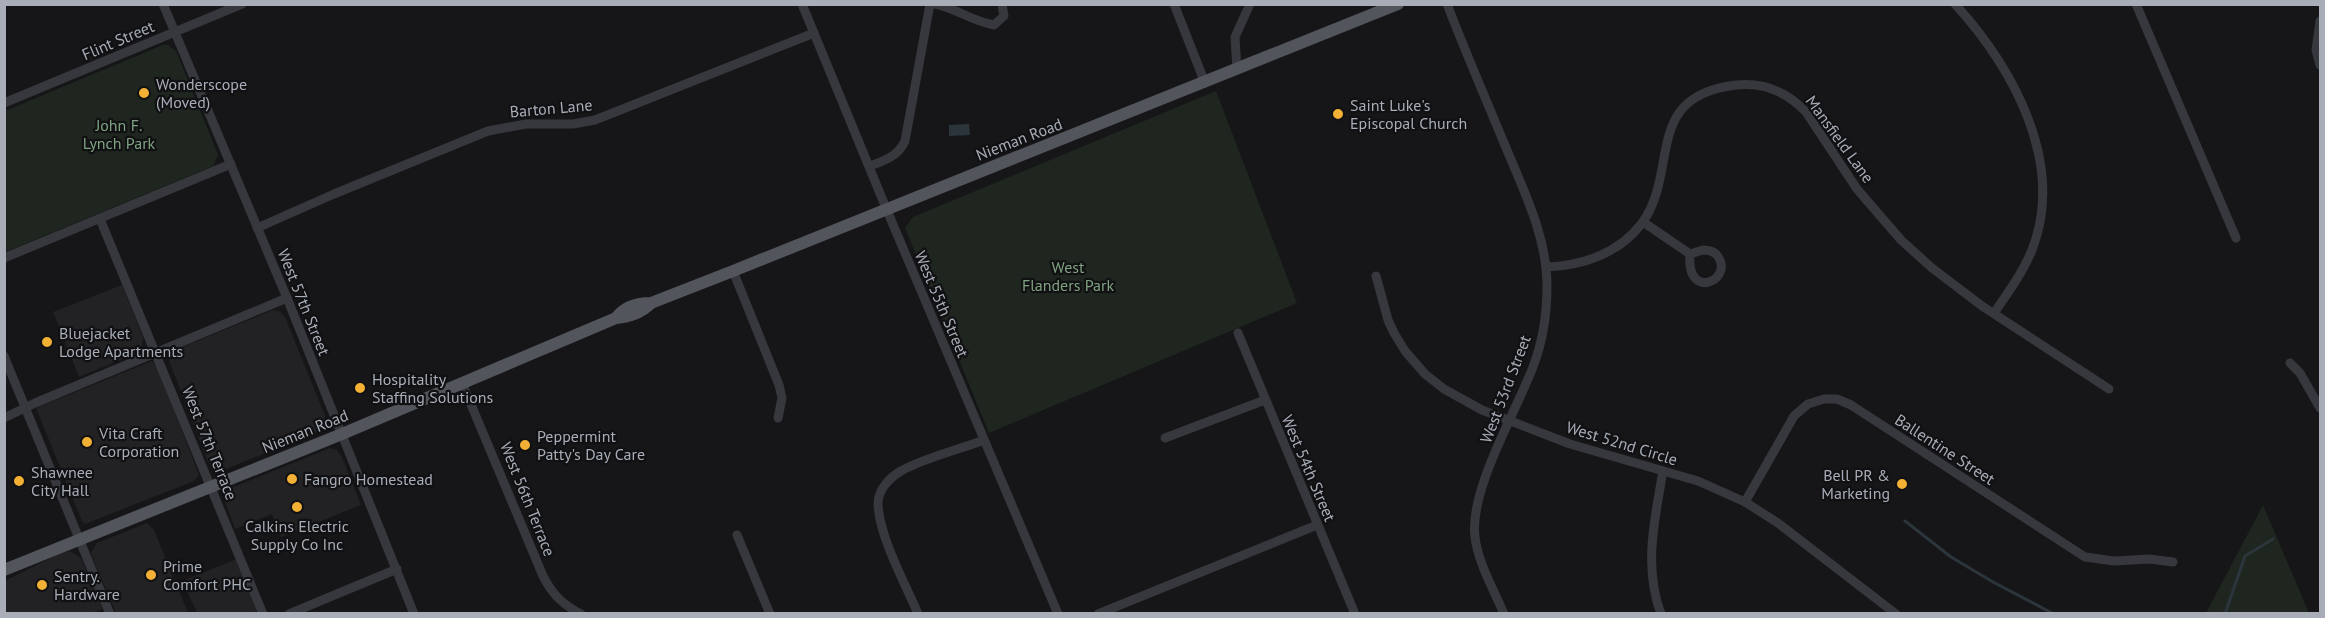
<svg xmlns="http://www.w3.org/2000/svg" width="2325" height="618" font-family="'PT Sans',sans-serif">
<rect width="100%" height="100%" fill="#161618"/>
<g fill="#222225">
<path d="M122 285 143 337 142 347 137 353 79 377 53 312Z"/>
<path d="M273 310 279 311 285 317 325 416V423L319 431 224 470 216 469 208 462 168 358 175 350Z"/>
<path d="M152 361 157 366 199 475 194 481 85 524 82 521 36 408Z"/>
<path d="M330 448 337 450 342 457 361 505 281 537 272 514 235 529 224 499 231 488Z"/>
<path d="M147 523 154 530 188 613H116L91 554 92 551 97 543Z"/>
<path d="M70 551 81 558 103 609 91 613 5 614V581L61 553Z"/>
<path d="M237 559 257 609 256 613H197L182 581Z"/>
</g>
<g fill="#1e261f">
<path d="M163 45H168L176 51 218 155 213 166 5 252V111Z"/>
<path d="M1216 91 1297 303 989 433 905 228 913 217Z"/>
<path d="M2263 505 2309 613H2206Z"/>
</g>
<path fill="#2c353c" d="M969 124 970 135 949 136V125Z"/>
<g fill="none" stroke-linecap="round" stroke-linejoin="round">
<g stroke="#2c353c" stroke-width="3">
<path d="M1905 521 1951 557 1993 582 2054 614"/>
<path d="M2225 614 2245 556 2273 539"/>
</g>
<g stroke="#37383d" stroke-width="9">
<path d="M163 4 287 298 414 614"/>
<path d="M802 4 886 208 1058 614"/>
<path d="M935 4C956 8 971 21 994 25L1004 16 1002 4"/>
<path d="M1174 4 1205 83"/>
<path d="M1447 4C1465 51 1485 97 1504 143 1523 189 1547 236 1547 286 1547 314 1543 341 1533 367 1516 412 1469 490 1475 537 1478 563 1494 590 1504 614"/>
<path d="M1955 4C2013 68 2066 163 2032 250 2023 272 2008 293 1994 313"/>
<path d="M2136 4 2236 238"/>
<path d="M2320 21 2316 50 2320 65"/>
<path d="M1237 70 1235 37 1250 4"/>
<path d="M4 103 242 4"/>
<path d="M870 166C886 160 898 156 905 141L930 4"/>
<path d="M100 219 263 614"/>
<path d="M1643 222 1690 254"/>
<path d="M257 228 334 194 488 131 526 124H573L595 120 814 33"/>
<path d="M1703 250C1710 250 1716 252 1719 258 1732 281 1686 301 1690 254Z"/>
<path d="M4 258 231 164"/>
<path d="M1546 267C1582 266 1620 253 1642 223 1680 171 1642 96 1736 85 1764 82 1787 92 1806 112L1857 189 1901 240 1932 268 1982 306 2109 389"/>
<path d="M733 271 779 385 782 398 778 418"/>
<path d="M1376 276 1388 320 1394 333 1405 351 1425 374 1444 389 1482 410 1570 444 1698 481 1745 502 1778 523 1896 614"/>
<path d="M1238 333 1355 614"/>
<path d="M4 356 110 614"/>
<path d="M2290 363 2300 373 2320 408"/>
<path d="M462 383 543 576C552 594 563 605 581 614"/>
<path d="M4 418 35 403 287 298"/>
<path d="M1165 438 1265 400"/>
<path d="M1745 502 1794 416 1808 404 1824 399H1837L1851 405 2085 557 2114 561 2149 559 2173 562"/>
<path d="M737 535 770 614"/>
<path d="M289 614 397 569"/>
<path d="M918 614C905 583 879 536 878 504 878 490 889 478 901 471 924 458 958 450 984 440"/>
<path d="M1098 614 1317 525"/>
<path d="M1661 614C1643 566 1655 518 1663 471"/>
</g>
<g stroke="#53555c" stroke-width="12">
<path d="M616 318C625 306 637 303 651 303L733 271 1398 4"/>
<path d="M4 570 342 434 616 318C630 317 641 313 651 303"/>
</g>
</g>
<g fill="#f2b134" stroke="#111113" stroke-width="2">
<circle cx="144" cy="93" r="6"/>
<circle cx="1338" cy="114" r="6"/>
<circle cx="47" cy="342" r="6"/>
<circle cx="360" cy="388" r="6"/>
<circle cx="87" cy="442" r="6"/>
<circle cx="525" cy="445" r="6"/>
<circle cx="292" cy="479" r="6"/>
<circle cx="19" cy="481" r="6"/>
<circle cx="1902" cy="484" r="6"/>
<circle cx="297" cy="507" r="6"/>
<circle cx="151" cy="575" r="6"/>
<circle cx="42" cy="585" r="6"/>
</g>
<g text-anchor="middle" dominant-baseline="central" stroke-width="4.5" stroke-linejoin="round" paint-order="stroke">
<g font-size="16" fill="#a8adb8" stroke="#111113">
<text transform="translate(118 40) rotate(-23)">Flint Street</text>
<text transform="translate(551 108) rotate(-5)">Barton Lane</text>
<text transform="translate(1019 139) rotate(-21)">Nieman Road</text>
<text transform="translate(1840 139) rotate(54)">Mansfield Lane</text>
<text transform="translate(304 302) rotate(68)">West 57th Street</text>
<text transform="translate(942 304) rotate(67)">West 55th Street</text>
<text transform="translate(1505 389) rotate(-69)">West 53rd Street</text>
<text transform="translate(305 431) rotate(-22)">Nieman Road</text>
<text transform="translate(210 443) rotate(68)">West 57th Terrace</text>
<text transform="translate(1622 443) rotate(17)">West 52nd Circle</text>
<text transform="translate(1945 449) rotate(33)">Ballentine Street</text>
<text transform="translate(1309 468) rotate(67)">West 54th Street</text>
<text transform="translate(528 499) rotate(68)">West 56th Terrace</text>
</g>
<g font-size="16" fill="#a8adb8" stroke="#111113" text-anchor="start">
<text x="156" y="84">Wonderscope<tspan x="156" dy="18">(Moved)</tspan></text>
<text x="1350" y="105">Saint Luke's<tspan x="1350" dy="18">Episcopal Church</tspan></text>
<text x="59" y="333">Bluejacket<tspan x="59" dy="18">Lodge Apartments</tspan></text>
<text x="372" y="379">Hospitality<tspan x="372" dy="18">Staffing Solutions</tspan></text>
<text x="99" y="433">Vita Craft<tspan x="99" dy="18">Corporation</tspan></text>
<text x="537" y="436">Peppermint<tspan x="537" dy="18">Patty's Day Care</tspan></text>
<text x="31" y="472">Shawnee<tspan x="31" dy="18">City Hall</tspan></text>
<text x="1890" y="475" text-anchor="end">Bell PR &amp;<tspan x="1890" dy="18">Marketing</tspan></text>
<text x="304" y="479">Fangro Homestead</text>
<text x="297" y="526" text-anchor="middle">Calkins Electric<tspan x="297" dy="18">Supply Co Inc</tspan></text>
<text x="163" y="566">Prime<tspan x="163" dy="18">Comfort PHC</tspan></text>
<text x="54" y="576">Sentry.<tspan x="54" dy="18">Hardware</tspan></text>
</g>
<g font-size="16" fill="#7fa381" stroke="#111113">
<text x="119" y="125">John F.<tspan x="119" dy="18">Lynch Park</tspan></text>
<text x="1068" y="267">West<tspan x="1068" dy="18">Flanders Park</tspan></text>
</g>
</g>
<rect width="2325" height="618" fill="none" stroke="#a8adb8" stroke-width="12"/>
</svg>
